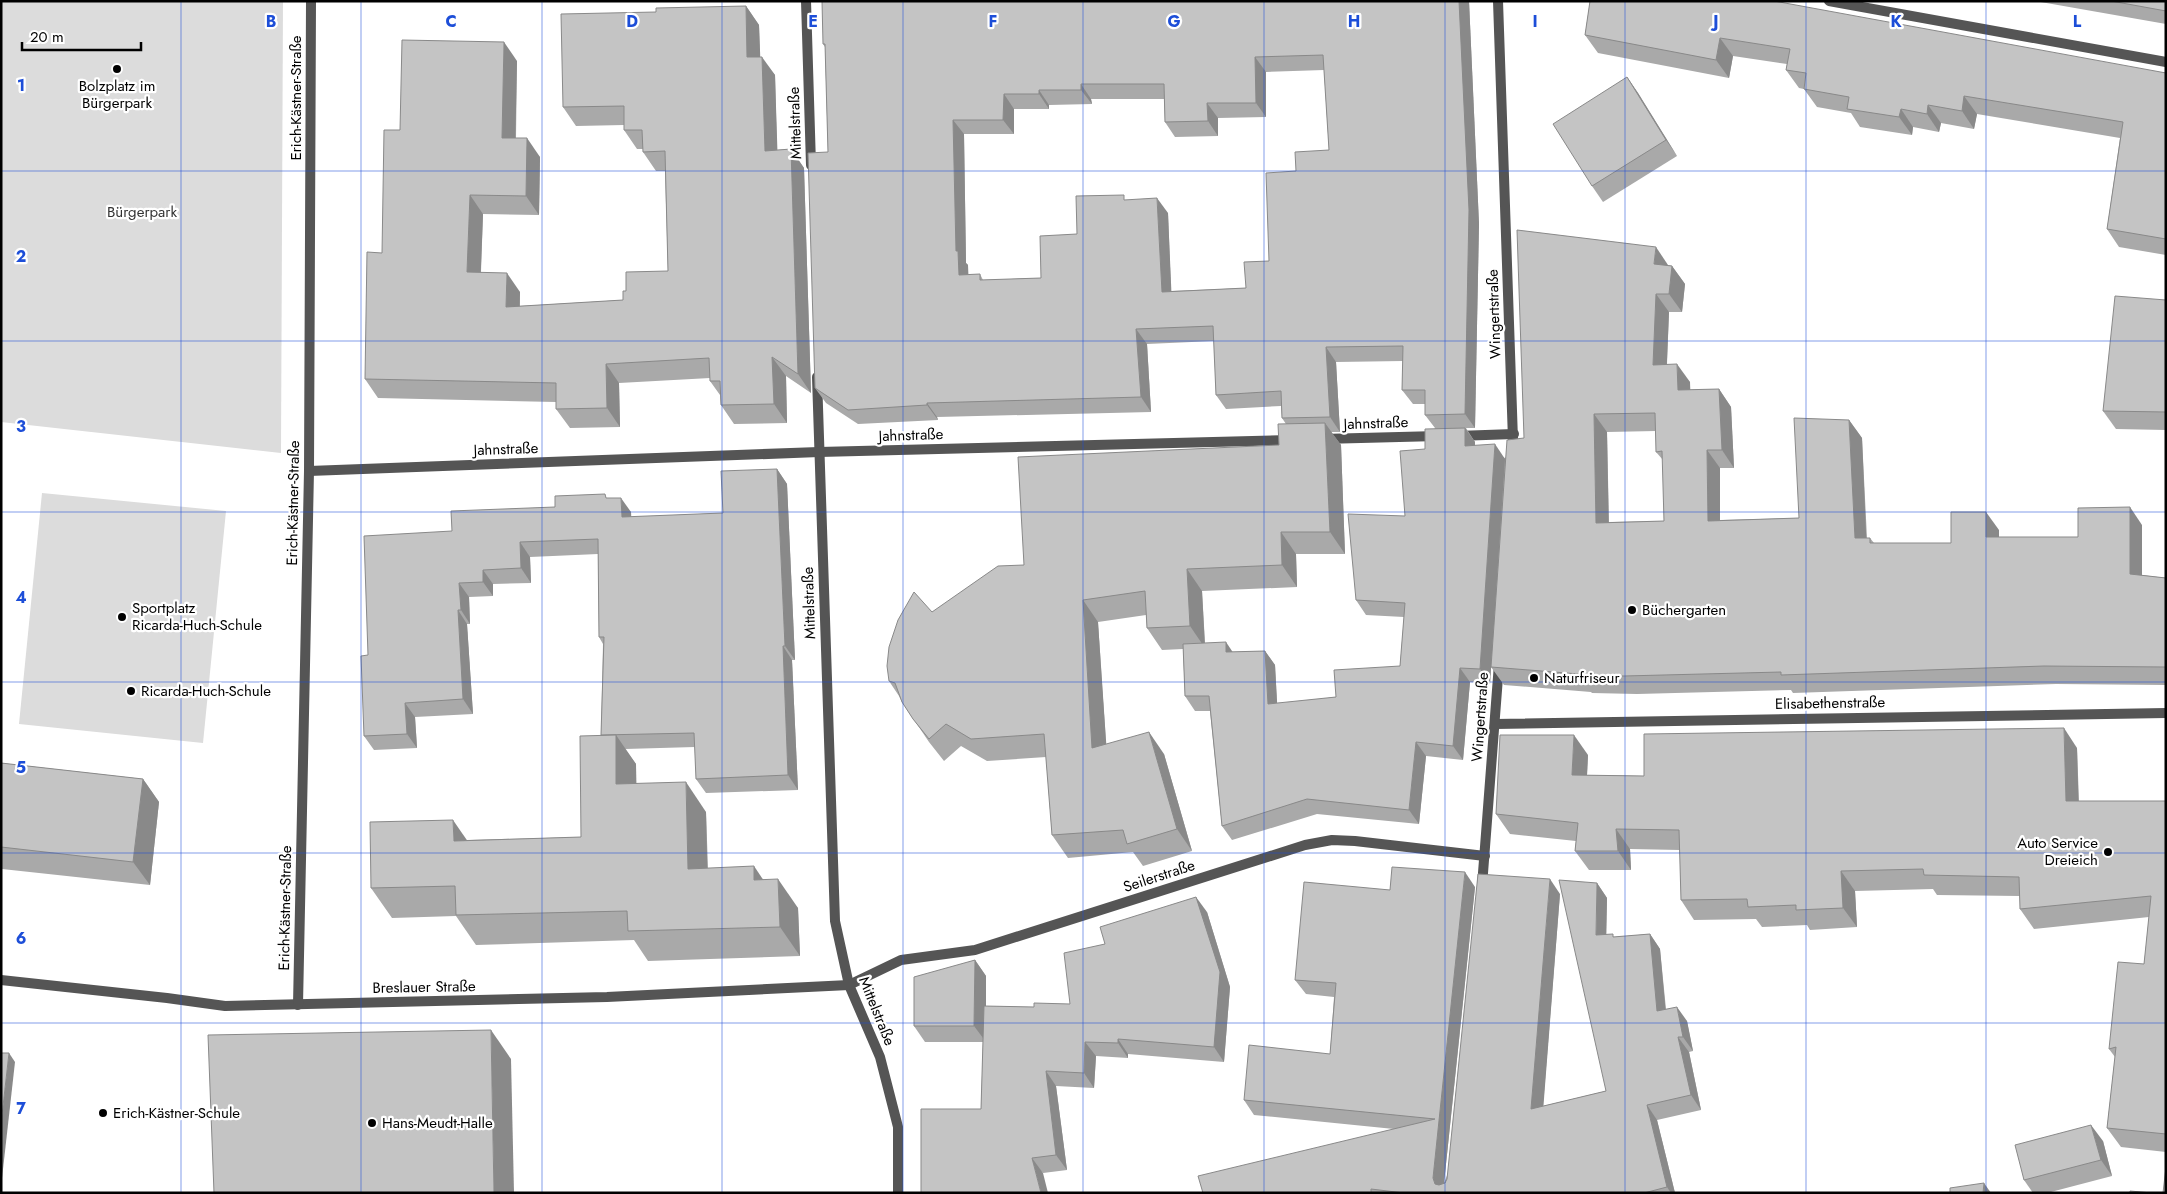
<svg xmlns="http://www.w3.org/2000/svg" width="2167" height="1194" font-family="Jost,sans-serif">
<rect width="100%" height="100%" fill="#fff"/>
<g fill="#dcdcdc">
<path d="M1 1H283L281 453 1 422Z"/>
<path d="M42 493 226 511 203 743 19 724Z"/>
</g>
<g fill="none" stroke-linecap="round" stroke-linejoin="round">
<g stroke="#555" stroke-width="10">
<path d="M806 1 811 165"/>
<path d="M1498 1 1513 440"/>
<path d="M1829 1 2166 62"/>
<path d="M817 377 835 921 849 985 880 1057 898 1127V1193"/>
<path d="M1457 436 1514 434"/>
<path d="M1322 439 1438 436"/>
<path d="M309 471 819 452 1290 440"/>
<path d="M1495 724 2166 713"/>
<path d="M1482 886 1499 664"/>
<path d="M1 980 167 998 225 1006 607 997 849 985 901 960 975 950 1305 845 1332 840 1355 841 1485 856"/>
<path d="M298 1005 309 471 311 1"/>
</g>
</g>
<g fill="#a9a9a9" fill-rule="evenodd">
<path d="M1469 1 1479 224 1475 428H1466L1475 442V446L1505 458 1524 438 1668 265 1672 266 1685 284 1682 312H1669L1667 364 1690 382V390L1719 389 1731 407 1734 468H1720V520L1799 518 1849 420 1862 438 1867 538H1870L1874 543H1951L1999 530V537H2078L2142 525V575L2166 578V685L2056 684 1793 693 1791 690 1637 694 1592 693 1591 692 1504 685 1491 667 1490 684 1470 682 1463 760 1426 756 1419 824 1317 814 1232 840 1222 826 1210 711H1195L1185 696 1183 649 1162 650 1147 628 1146 615 1098 622 1106 744 1164 754 1192 851 1143 866 1133 852 1068 858 1052 835 1046 757 987 761 961 746 944 761 929 742 902 702 899 696 889 681 932 612 1024 565 1279 445 1286 424 1282 418 1281 406 1226 409 1216 395 1214 341 1147 344 1151 412 937 417 938 420 858 424 826 403 815 388 828 152 825 47 823 44ZM1324 70 1329 150 1296 171 1269 261 1246 288 1171 291 1168 213 1128 200 1077 234 1041 278 983 280 980 274 968 275V265L966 263 964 134H1014V109H1049V105L1092 104 1091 99H1164L1165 122 1175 137 1218 136V118L1266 117V72ZM1403 361 1402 390 1413 404H1425V415L1435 428 1425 449 1405 516 1356 600 1366 615 1404 617 1400 666 1336 697 1277 704 1275 665 1265 651 1232 652 1205 643 1202 591 1297 587 1296 554H1345L1341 445 1331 432H1340L1336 362ZM1656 431V452L1663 460 1664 521 1609 522 1607 432Z"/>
<path d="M1590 1 2166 73V255L2119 247 2107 229 2120 138 1977 114 1974 129 1941 123 1939 132 1913 127 1912 135 1860 127 1851 113 1817 107 1804 89 1799 88 1786 70 1787 64 1733 56 1729 78 1598 53 1585 35Z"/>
<path d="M2035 1H2166V24Z"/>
<path d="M746 6 759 25 760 57 775 75 777 150 791 149 804 168 811 393 786 376 787 423 734 424 721 405 720 395 710 381V378L619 383 620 427 570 428 556 409V402L378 398 365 379 382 253 400 130 517 61 516 138 540 157 539 215 483 214 481 272 520 292V306L623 300 626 291 668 271 665 171H656L643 152V149H637L624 130V125L576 126 563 107 656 12Z"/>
<path d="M1627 77 1638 93 1677 156 1603 202 1592 186Z"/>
<path d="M2166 300V430L2116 429 2103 411Z"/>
<path d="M777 469 787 484 795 660H792L798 790 706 793 696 779 695 747 625 749 636 764V783L706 812 708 868 763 879 798 908 800 956 648 961 634 940 476 945 456 916 392 918 371 888 467 840 581 837 601 735 603 644 599 637 598 554 530 557 531 583 493 584V596L469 597 470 624H467L473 714 415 717 417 748 374 750 364 736 368 655 452 531 555 507 608 498 631 512V517L723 513Z"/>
<path d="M2077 748 2079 801H2166V1152L2121 1147 2107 1128 2115 1057 2109 1049 2144 964 2149 917 2034 929 2020 909V896L1937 895 1933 889 1855 891 1857 927 1810 930 1807 925 1762 927 1756 919 1694 920 1681 900 1680 850 1630 849 1631 870H1589L1575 851 1576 841 1510 834 1496 814 1588 755 1587 775 1644 776Z"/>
<path d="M1 763 143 779 159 802 150 885 2 869 1 867Z"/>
<path d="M1597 883 1607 898 1606 935 1615 937 1650 934 1660 949 1666 1009 1687 1021 1693 1051 1689 1052 1701 1110 1657 1120 1675 1193H1203L1394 1129 1254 1115 1244 1100 1330 1054 1334 997 1306 994 1295 980 1390 890 1475 887 1444 1183 1560 894 1543 1106 1606 1091Z"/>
<path d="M1207 912 1230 987 1224 1062 1128 1054V1058L1096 1056 1094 1088 1056 1086 1067 1170 1043 1173 981 1109 983 1042H925L914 1026 975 960 986 976V1006L1034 1007 1070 1004 1105 944Z"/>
<path d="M2103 1141 2112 1176 2047 1193H2033L2024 1180Z"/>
</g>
<g fill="#898989">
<path d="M1459 1H1469L1479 224 1475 428 1465 414Z"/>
<path d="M746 6 759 25 761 76 747 57Z"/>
<path d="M1720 38 1733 56 1729 78 1716 60Z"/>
<path d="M504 42 517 61 515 157 502 138Z"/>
<path d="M762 57 775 75 778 169 765 151Z"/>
<path d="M1255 57 1266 72V117L1256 103Z"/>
<path d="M1627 77 1638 93 1677 156 1666 140Z"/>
<path d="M1081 84 1091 99 1092 104 1081 90Z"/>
<path d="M1039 90 1049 105V109L1039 94Z"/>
<path d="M1004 94 1014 109V134L1003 120Z"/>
<path d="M1964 96 1977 114 1974 129 1962 111Z"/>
<path d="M1207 103 1218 118V136L1208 121Z"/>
<path d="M1928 105 1941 123 1939 132 1927 114Z"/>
<path d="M1901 109 1913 127 1912 135 1899 117Z"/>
<path d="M953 120 964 134 966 263 968 265 969 289 959 275 956 251Z"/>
<path d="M527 138 540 157 539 215 526 196Z"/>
<path d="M791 149 804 168 811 393 798 374Z"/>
<path d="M470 195 483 214 480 291 467 272Z"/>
<path d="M1157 198 1168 213 1172 306 1162 292Z"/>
<path d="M1656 247 1668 265 1667 282 1654 264Z"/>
<path d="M1672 266 1685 284 1682 312 1669 294Z"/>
<path d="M507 273 520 292 519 326 506 307Z"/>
<path d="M1656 294 1669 312 1666 383 1653 365Z"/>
<path d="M1136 329 1147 344 1151 412 1141 397Z"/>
<path d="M1326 347 1336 362 1340 432 1330 417Z"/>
<path d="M772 357 786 376 787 423 774 404Z"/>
<path d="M606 364 619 383 620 427 607 408Z"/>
<path d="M1677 364 1690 382 1691 408 1678 390Z"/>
<path d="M1719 389 1731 407 1734 468 1722 450Z"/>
<path d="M927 403 937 417 938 420 927 405Z"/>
<path d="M1594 414 1607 432 1609 541 1596 523Z"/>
<path d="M1849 420 1862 438 1867 556 1855 538Z"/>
<path d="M1325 423 1341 445 1345 554 1330 532Z"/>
<path d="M1465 428 1475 442V461L1465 446Z"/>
<path d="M1495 444 1505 459 1490 684 1480 669Z"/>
<path d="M1707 450 1720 468V539L1708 521Z"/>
<path d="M777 469 787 484 795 660 785 646Z"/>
<path d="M621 498 631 512 632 531 622 517Z"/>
<path d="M2130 507 2142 525V592L2130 574Z"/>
<path d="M1986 512 1999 530V555L1986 537Z"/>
<path d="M1281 532 1296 554 1297 587 1282 565Z"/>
<path d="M520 542 530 557 531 583 521 568Z"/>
<path d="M1187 569 1202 591 1205 648 1190 626Z"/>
<path d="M483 570 493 584V596L483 582Z"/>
<path d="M459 583 469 597 470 624 461 610Z"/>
<path d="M1083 600 1098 622 1108 770 1092 748Z"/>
<path d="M458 610 467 624 473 714 463 699Z"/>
<path d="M1226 642 1236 657 1226 652Z"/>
<path d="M783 646 792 660 798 790 788 775Z"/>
<path d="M1265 651 1275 665 1278 719 1268 704Z"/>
<path d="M1460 668 1470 682 1463 760 1453 746Z"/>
<path d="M405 703 415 717 417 748 407 734Z"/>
<path d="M2064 728 2077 748 2079 821 2066 801Z"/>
<path d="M1149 732 1164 754 1192 851 1177 829Z"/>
<path d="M616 735 636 764 637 813 616 784Z"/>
<path d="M1574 735 1588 755 1586 795 1572 775Z"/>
<path d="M1416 742 1426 756 1419 824 1409 810Z"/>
<path d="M143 779 159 802 150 885 133 862Z"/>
<path d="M686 782 706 812 708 898 688 869Z"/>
<path d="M453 820 473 849 454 841Z"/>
<path d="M1616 829 1630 849 1631 870 1618 851Z"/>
<path d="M754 866 774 896 754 880Z"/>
<path d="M1841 871 1855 891 1857 927 1843 908Z"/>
<path d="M1465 872 1475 887 1443 1193 1435 1184 1433 1178Z"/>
<path d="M778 879 798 908 800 956 780 927Z"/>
<path d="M1550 879 1560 894 1542 1124 1531 1109Z"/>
<path d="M1597 883 1607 898 1606 950 1596 935Z"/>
<path d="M1196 897 1207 912 1230 987 1224 1062 1214 1047Z"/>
<path d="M1650 934 1660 949 1667 1026 1657 1011Z"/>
<path d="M975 960 986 976V1042L974 1026Z"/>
<path d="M1677 1007 1687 1021 1693 1051 1683 1037Z"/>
<path d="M491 1030 511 1059 514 1193H494Z"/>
<path d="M1678 1037 1689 1052 1701 1110 1691 1095Z"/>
<path d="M1118 1039 1128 1054V1058L1118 1043Z"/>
<path d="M1085 1042 1096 1056 1094 1088 1084 1073Z"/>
<path d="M9 1053 15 1062 1 1187V1124Z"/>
<path d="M1046 1071 1056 1086 1067 1170 1056 1155Z"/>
<path d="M1647 1105 1657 1120 1675 1193H1671L1667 1187Z"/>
<path d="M2091 1125 2103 1141 2112 1176 2101 1160Z"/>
<path d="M1032 1158 1043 1173 1048 1193H1041Z"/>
<path d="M1984 1183 1991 1193H1983Z"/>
</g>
<g fill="#c4c4c4" stroke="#898989" fill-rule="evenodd">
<path d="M822 1H1459L1469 210 1465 414 1425 415V390H1402L1403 346 1326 347 1330 417 1282 418 1281 391 1216 395 1213 326 1136 329 1141 397 927 403V405L848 410 815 388 808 153 828 152 825 44H823ZM1323 55 1329 150 1295 152 1296 171 1266 173 1269 261 1244 262 1246 288 1162 292 1157 198 1124 200V195L1076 196 1077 234 1040 236 1041 278 980 280V274L959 275 958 251H956L953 120H1003L1004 94H1039V90H1081V84H1164L1165 122 1208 121 1207 103H1256L1255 57Z"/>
<path d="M1590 1H1774L2166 73V239L2107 229 2123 122 1964 96 1962 111 1928 105 1927 114 1901 109 1899 117 1847 109 1849 97 1804 89 1806 73 1786 70 1790 49 1720 38 1716 60 1585 35Z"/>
<path d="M2111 1H2166V11Z"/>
<path d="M746 6 747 57H762L765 151 791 149 798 374 772 357 774 404 721 405 720 381H710L709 358 606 364 607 408 556 409V383L365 379 367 252 382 253 384 130H400L402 40 504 42 502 138H527L526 196 470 195 467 272 507 273 506 307 623 300V291H626V272L668 271 665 151 643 152 642 130H624V106L563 107 561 14 656 12V8Z"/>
<path d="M1627 77 1666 140 1592 186 1553 124Z"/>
<path d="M1517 230 1656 247 1654 264 1672 266 1669 294H1656L1653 365 1677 364 1678 390 1719 389 1722 450H1707L1708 521 1799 518 1794 418 1849 420 1855 538H1870V543H1951V512H1986V537H2078V508L2130 507V574L2166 578V667L2044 666 1781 675V672L1624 676 1579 675V674L1491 667 1507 440 1524 438ZM1655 413 1656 452 1662 451 1664 521 1596 523 1594 414Z"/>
<path d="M2115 296 2166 300V412L2103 411Z"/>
<path d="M1325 423 1330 532H1281L1282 565 1187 569 1190 626 1147 628 1145 591 1083 600 1092 748 1149 732 1177 829 1127 844 1123 830 1052 835 1044 734 971 739 946 724 929 739 913 719 902 702 895 683 889 681 887 666 889 647 898 620 914 592 932 612 998 566 1024 565 1018 457 1279 445 1278 424Z"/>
<path d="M1465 428V446L1495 444 1480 669 1460 668 1453 746 1416 742 1409 810 1307 799 1222 826 1209 696H1185L1183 644 1226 642V652L1265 651 1268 704 1336 697 1334 670 1400 666 1405 603 1356 600 1348 514 1405 516 1400 451 1425 449V429Z"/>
<path d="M777 469 785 646H783L788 775 696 779 694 733 601 735 604 637H599L598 539 520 542 521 568 483 570V582L459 583 461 610H458L463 699 405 703 407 734 364 736 361 656 368 655 364 536 452 531 451 511 555 507V496L605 494 606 498H621L622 517 723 513 721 471Z"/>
<path d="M2064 728 2066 801H2166V1134L2107 1128 2116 1047 2109 1049 2118 962 2144 964 2151 896 2020 909 2019 877 1924 875 1923 869 1841 871 1843 908 1796 910V905L1748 907 1747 899 1681 900 1679 830 1616 829 1618 851H1575L1578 823 1496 814 1500 735H1574L1572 775 1644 776V734Z"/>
<path d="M616 735V784L686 782 688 869 754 866V880L778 879 780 927 628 931 627 911 456 915 455 886 371 888 370 822 453 820 454 841 581 837 580 736Z"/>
<path d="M1 763 143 779 133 862 1 847Z"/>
<path d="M1392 867 1465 872 1433 1178 1435 1184 1439 1185 1445 1183 1447 1179 1478 874 1550 879 1531 1109 1606 1091 1559 880 1597 883 1596 935 1613 934V937L1650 934 1657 1011 1677 1007 1683 1037H1678L1691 1095 1647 1105 1667 1187 1644 1193H1404L1371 1189V1193H1203L1198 1176 1435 1119 1244 1100 1249 1045 1330 1054 1336 983 1295 980 1304 882 1390 890Z"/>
<path d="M1196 897 1220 972 1214 1047 1118 1039V1043L1085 1042 1084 1073 1046 1071 1056 1155 1032 1158 1041 1193H921V1109H981L984 1006 1034 1007V1003L1070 1004 1064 953 1105 944 1100 927Z"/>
<path d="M975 960 974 1026H914V977Z"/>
<path d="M491 1030 494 1193H214L208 1035Z"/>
<path d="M1 1053H9L1 1124Z"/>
<path d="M2091 1125 2101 1160 2024 1180 2015 1145Z"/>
<path d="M2166 1167V1193H2163Z"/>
<path d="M1984 1183 1983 1193H1950V1188Z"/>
<path d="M2130 1191 2152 1193H2130Z"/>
</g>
<path fill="none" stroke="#1d4ed8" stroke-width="1" stroke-opacity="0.55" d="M181 1V1193M361 1V1193M542 1V1193M722 1V1193M903 1V1193M1083 1V1193M1264 1V1193M1445 1V1193M1625 1V1193M1806 1V1193M1986 1V1193M1 171H2166M1 341H2166M1 512H2166M1 682H2166M1 853H2166M1 1023H2166"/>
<g fill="#000" stroke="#fff" stroke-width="2">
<circle cx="117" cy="69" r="5"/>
<circle cx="1632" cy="610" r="5"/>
<circle cx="122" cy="617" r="5"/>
<circle cx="1534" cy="678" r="5"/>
<circle cx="131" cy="691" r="5"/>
<circle cx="2108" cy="852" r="5"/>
<circle cx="103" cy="1113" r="5"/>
<circle cx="372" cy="1123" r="5"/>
</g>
<g text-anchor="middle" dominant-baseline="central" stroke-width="4.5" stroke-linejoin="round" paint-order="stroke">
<g font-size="15" fill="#000" stroke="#fff" text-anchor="start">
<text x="117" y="86" text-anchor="middle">Bolzplatz im<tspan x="117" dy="17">Bürgerpark</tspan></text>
<text x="132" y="608">Sportplatz<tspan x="132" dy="17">Ricarda-Huch-Schule</tspan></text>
<text x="1642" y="610">Büchergarten</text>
<text x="1544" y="678">Naturfriseur</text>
<text x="141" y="691">Ricarda-Huch-Schule</text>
<text x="2098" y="843" text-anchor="end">Auto Service<tspan x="2098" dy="17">Dreieich</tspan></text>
<text x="113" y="1113">Erich-Kästner-Schule</text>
<text x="382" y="1123">Hans-Meudt-Halle</text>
</g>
<g font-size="15" fill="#000" stroke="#fff">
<text transform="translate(296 98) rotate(-90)">Erich-Kästner-Straße</text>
<text transform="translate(795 123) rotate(-92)">Mittelstraße</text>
<text transform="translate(1494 314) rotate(-92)">Wingertstraße</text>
<text transform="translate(1376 423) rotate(-2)">Jahnstraße</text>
<text transform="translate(911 435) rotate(-2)">Jahnstraße</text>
<text transform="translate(506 449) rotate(-2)">Jahnstraße</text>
<text transform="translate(293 503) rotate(-89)">Erich-Kästner-Straße</text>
<text transform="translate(809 603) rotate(-92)">Mittelstraße</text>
<text transform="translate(1830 703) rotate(-1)">Elisabethenstraße</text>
<text transform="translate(1480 717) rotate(-86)">Wingertstraße</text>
<text transform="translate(1159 876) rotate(-18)">Seilerstraße</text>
<text transform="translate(285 908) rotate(-89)">Erich-Kästner-Straße</text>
<text transform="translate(424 987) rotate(-1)">Breslauer Straße</text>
<text transform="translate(877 1011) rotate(68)">Mittelstraße</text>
</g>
<g font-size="15" fill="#333" stroke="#fff">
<text x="142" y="212">Bürgerpark</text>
</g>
</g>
<g font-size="16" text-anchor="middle" font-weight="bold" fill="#1d4ed8" stroke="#fff" stroke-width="4.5" stroke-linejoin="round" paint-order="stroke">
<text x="271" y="27">B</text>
<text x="451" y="27">C</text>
<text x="632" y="27">D</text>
<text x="813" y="27">E</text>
<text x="993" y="27">F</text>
<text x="1174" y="27">G</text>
<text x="1354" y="27">H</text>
<text x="1535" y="27">I</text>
<text x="1716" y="27">J</text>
<text x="1896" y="27">K</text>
<text x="2077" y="27">L</text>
<text x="21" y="91">1</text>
<text x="21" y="262">2</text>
<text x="21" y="432">3</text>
<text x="21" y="603">4</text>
<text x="21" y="773">5</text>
<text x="21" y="944">6</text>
<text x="21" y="1114">7</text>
</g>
<rect width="2167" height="1194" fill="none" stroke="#000000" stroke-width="5"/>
<path d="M22 42v8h119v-8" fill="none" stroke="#000000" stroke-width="2.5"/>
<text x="30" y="42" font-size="15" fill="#000000" stroke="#ffffff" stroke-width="4" paint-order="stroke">20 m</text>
</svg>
